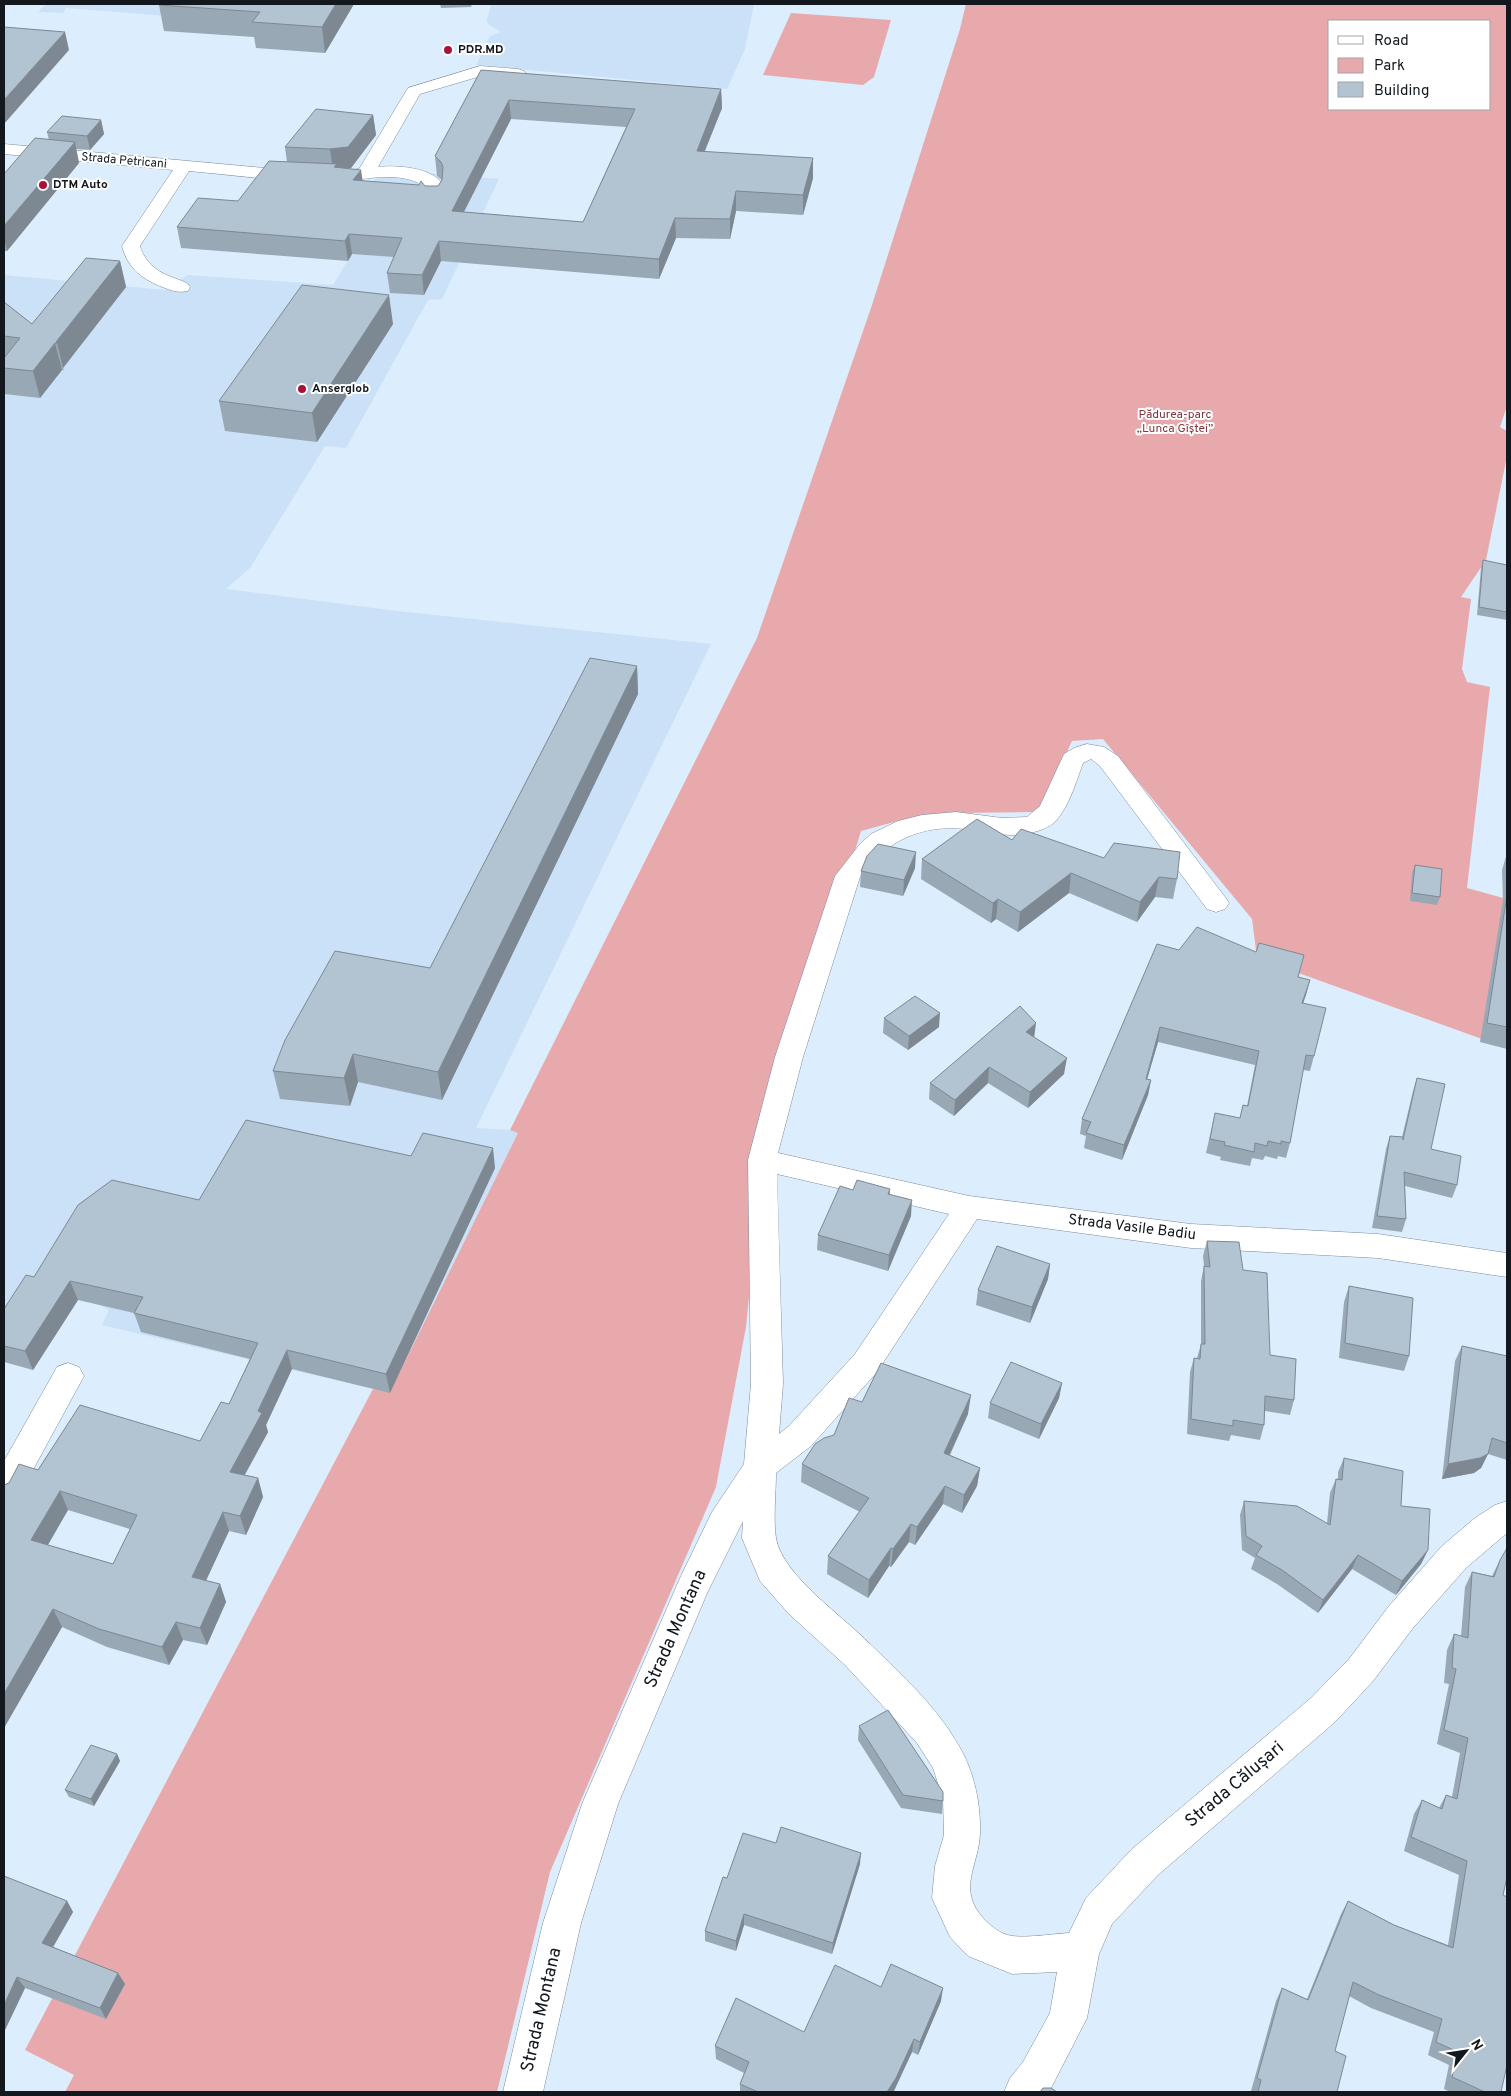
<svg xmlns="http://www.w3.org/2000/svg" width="1511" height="2096" font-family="Overpass,sans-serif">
<rect width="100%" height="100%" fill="#dcedfe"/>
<g fill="#cbe1f7">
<path d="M46 4H307L294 26 66 8 63 13 38 12Z"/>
<path d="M491 4H754L745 49 727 89 476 65 490 36 501 32 488 24 487 20Z"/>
<path d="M383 168 415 172 499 179 442 299 428 300 346 448 325 446 250 568 226 589 397 611 711 644 476 1128 510 1130 518 1133 390 1393 102 1325 109 1310 51 1281 4 1359V275L165 290 188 275 333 285 383 202 360 200Z"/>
</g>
<g fill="#e8a9ac" fill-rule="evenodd">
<path d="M966 4H1507V406L1500 427 1507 431V456L1486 560 1461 597 1471 599 1462 669 1467 682 1490 687 1467 888 1507 899V1048L1257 958 1252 919 1103 739 1072 741 1039 812 956 813 905 819 861 831 764 1146 746 1327 716 1487 550 1872 497 2092H65L74 2075 25 2050 373 1389 390 1392 518 1133 510 1130 757 638 871 308 960 29ZM1330 21H1490V109H1330Z"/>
<path d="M791 13 891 20 874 77 863 85 763 75Z"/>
</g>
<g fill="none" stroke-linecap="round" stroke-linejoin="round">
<defs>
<g id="minor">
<path d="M480 66 518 69 524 71 526 74 524 77 518 79 481 76 420 94 378 167C395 165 429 167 441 182 444 185 443 189 443 193 443 198 443 200 440 204L434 205 428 204 425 200V186C392 167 356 184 320 182 276 181 233 175 189 171L140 246C146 265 159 273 177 279 182 281 187 282 190 287L188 291C179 293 173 291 165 288 143 280 128 269 122 246L173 170 4 154V144L286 170 333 172 359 169 408 88Z"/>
<path d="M1087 744 1104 747 1118 756 1225 897 1229 903 1225 909 1216 912 1207 909 1100 766 1091 759 1083 763C1076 782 1069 807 1055 822 1049 827 1042 830 1034 832 1011 839 989 832 966 829 922 824 885 841 860 877L803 1057 778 1153 969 1196 1191 1224 1378 1234 1507 1253V1277L1378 1258 1191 1248 977 1219 877 1372 811 1446 776 1473C776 1492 773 1520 776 1538 782 1575 844 1617 870 1644 902 1675 937 1707 959 1746 974 1771 981 1804 980 1833 979 1866 956 1889 984 1919 992 1927 1000 1934 1012 1936 1028 1938 1052 1934 1069 1933L1086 1898 1132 1849 1311 1698 1349 1659 1389 1606 1442 1546 1475 1518 1495 1505 1507 1501V1533L1466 1568 1413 1628 1373 1681 1335 1722 1158 1875 1112 1924 1099 1954 1087 2018 1049 2092H1004L1010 2078 1023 2062 1050 2013 1057 1972 1012 1974 968 1956 950 1937 932 1898 935 1866 944 1835 943 1799 933 1768 917 1743 845 1665 789 1614 760 1581 742 1538 743 1521 708 1591 618 1804 581 1923 543 2092H503L543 1923 582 1804 680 1578 712 1512 744 1464 751 1384 748 1160 775 1057 835 876 860 844 871 834 898 821 922 815 956 812 1002 818 1027 817 1040 806 1064 754 1074 748ZM777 1174 949 1214 855 1354 789 1426 779 1434 783 1384Z"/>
<path d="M68 1363 79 1367 84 1376 16 1501 4 1505V1461L57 1367Z"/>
</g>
</defs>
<use href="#minor" stroke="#7c8b9a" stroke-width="1"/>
<use href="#minor" fill="#fff" fill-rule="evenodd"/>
</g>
<g fill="#99a8b5" fill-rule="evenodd">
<path d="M160 4H354L325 53 256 48 254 37 164 31 159 5Z"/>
<path d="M440 4H472L471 7 441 8Z"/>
<path d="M481 70 721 89 722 108 705 151 813 178 803 215 736 211 730 239 676 238 659 279 441 261 424 295 390 293 387 273 394 257 352 254 348 261 181 248 177 227 238 201 287 162 285 147 373 115 376 135 351 168H348L362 181 425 186H438L442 180 437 176 435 156ZM511 119 626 127 583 222 464 212Z"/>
<path d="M101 120 104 134 90 150 76 149 79 163 7 251H4V174L49 140 47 132Z"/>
<path d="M120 261 126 287 63 368 64 370H62L40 398 4 394V302L32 324Z"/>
<path d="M393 324 317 442 225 431 219 401Z"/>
<path d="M1483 560 1507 565V620L1477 615 1481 568Z"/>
<path d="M637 666 638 694 442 1100 358 1082 350 1106 280 1099 273 1071 430 968Z"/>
<path d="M1012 840 1104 858 1177 879 1173 899 1155 897 1137 922 1069 893 1018 932 996 919 991 923 921 879 922 859Z"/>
<path d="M1507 853V1049L1480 1042 1503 900 1502 870Z"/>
<path d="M1415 865 1440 897 1437 905 1410 901 1412 873Z"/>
<path d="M915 868 903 896 860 887 861 871Z"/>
<path d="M1179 950 1310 980 1303 1003 1314 1056 1310 1071 1303 1070 1290 1143 1286 1158 1278 1156 1277 1159 1265 1156 1263 1160 1252 1158 1250 1166 1220 1160 1221 1157 1206 1153 1215 1113 1240 1118 1243 1105 1247 1106 1255 1065 1158 1042 1147 1079 1151 1080 1148 1095 1122 1160 1084 1148 1086 1136 1080 1134 1082 1119Z"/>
<path d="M884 1018 939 1027 908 1050 883 1033Z"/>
<path d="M1034 1037 1064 1074 1028 1108 988 1083 954 1116 929 1099 930 1083Z"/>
<path d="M1417 1078 1431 1149 1457 1185 1452 1198 1405 1186 1406 1219 1402 1232 1372 1228 1386 1149 1390 1136 1402 1137 1413 1091Z"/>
<path d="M411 1156 495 1168 390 1393 292 1369 266 1425 268 1432 245 1475 258 1478 263 1497 246 1535 229 1531 206 1581 220 1584 226 1602 207 1645 183 1640 169 1665 107 1647 62 1627 4 1728V1485L38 1470 200 1441 229 1404 250 1359 141 1332 134 1313 78 1300 33 1370 4 1362V1309L34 1277 199 1200ZM68 1510 130 1529 113 1564 48 1545Z"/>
<path d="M890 1189V1194L911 1216 888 1271 817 1250 818 1235 853 1190Z"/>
<path d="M1207 1241 1243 1270 1270 1355 1294 1400 1290 1415 1265 1411 1264 1425 1260 1440 1231 1435 1229 1441 1187 1434 1190 1372 1194 1358H1197L1201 1344V1281L1204 1266 1203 1256Z"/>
<path d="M1050 1264 1048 1279 1030 1323 976 1305 978 1290Z"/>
<path d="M1349 1286 1409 1356 1404 1371 1339 1358 1344 1302Z"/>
<path d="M1462 1346 1507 1356V1460L1488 1454 1481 1468 1474 1473 1442 1479 1455 1361Z"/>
<path d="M1062 1383 1059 1398 1039 1439 988 1418 990 1403Z"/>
<path d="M862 1402 968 1414 950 1455 980 1468 977 1486 962 1513 943 1504 915 1545 909 1542 891 1567 889 1566 868 1598 827 1574 828 1556 860 1512 801 1482 802 1464 834 1435Z"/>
<path d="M1344 1458 1401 1506 1428 1550 1421 1564 1396 1595 1352 1569 1318 1613 1277 1584 1251 1569 1255 1558 1242 1550 1240 1515 1244 1501 1327 1523 1330 1493 1336 1479H1338V1472Z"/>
<path d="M1500 1560 1503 1895 1501 2092H1450L1444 2089 1449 2065 1428 2055 1434 2032 1371 2008 1349 1996 1335 2051 1337 2092H1254L1251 2091 1276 2001 1282 1988 1307 1999 1341 1914 1348 1901 1394 1925 1448 1945 1459 1875 1404 1851 1414 1814 1422 1800 1439 1808 1446 1795 1452 1797 1460 1753 1437 1744 1449 1684 1444 1683 1447 1650 1454 1634 1461 1636 1465 1587 1472 1572 1492 1576Z"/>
<path d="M859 1726 943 1801 942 1814 901 1808 858 1740Z"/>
<path d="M117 1754 120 1761 94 1806 69 1797 65 1790Z"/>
<path d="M776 1843 860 1864 832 1954 744 1925 736 1951 705 1941V1931L727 1878Z"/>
<path d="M4 1876 67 1901 73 1912 53 1947 118 1973 125 1984 106 2019 25 1988 4 2032Z"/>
<path d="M881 1987 941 2001 918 2055 912 2052 893 2092H740V2084L744 2073 716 2059 715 2046 804 2032Z"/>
</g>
<g fill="#7d8893">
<path d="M336 4H354L325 53 322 27Z"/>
<path d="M65 32 69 50 4 124V100Z"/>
<path d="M721 89 722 108 697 170V151Z"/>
<path d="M509 100 511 119 454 231 452 211Z"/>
<path d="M373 115 376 135 351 168 333 170 330 149Z"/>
<path d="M101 120 104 134 90 150 87 136Z"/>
<path d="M75 142 79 163 7 251 4 238V226Z"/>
<path d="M813 158V178L803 215V195Z"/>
<path d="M361 170 364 189 353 180Z"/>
<path d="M736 191V211L730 239V219Z"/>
<path d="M675 218 676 238 659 279V259Z"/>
<path d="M349 234 352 254 348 261 345 241Z"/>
<path d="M439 241 441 261 424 295 422 275Z"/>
<path d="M120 261 126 287 63 368 57 343 56 342Z"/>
<path d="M389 295 393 324 317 442 312 413Z"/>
<path d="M55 343 62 370 40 398 33 371Z"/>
<path d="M637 666 638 694 442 1100 438 1072Z"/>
<path d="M916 852 915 868 903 896 904 880Z"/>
<path d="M1071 873 1069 893 1018 932 1020 912Z"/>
<path d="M1159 877 1155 897 1137 922 1140 902Z"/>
<path d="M998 899 996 919 991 923 993 903Z"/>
<path d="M1310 980 1306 995 1298 1018 1302 1003Z"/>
<path d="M940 1013 939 1027 908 1050 909 1036Z"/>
<path d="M1036 1023 1034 1039 1026 1032Z"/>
<path d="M1160 1027 1158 1042 1143 1093 1146 1079Z"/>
<path d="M353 1054 358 1082 350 1106 344 1078Z"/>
<path d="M1067 1058 1064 1074 1028 1108 1030 1092Z"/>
<path d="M989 1067 988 1083 954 1116 955 1100Z"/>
<path d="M1151 1080 1148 1095 1122 1160 1124 1145Z"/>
<path d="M493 1148 495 1168 390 1393 386 1374Z"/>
<path d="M912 1200 911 1216 888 1271 889 1255Z"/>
<path d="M1050 1264 1048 1279 1030 1323 1032 1307Z"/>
<path d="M70 1281 78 1300 33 1370 25 1351Z"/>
<path d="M287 1350 292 1369 266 1425 268 1432 236 1490 230 1472 258 1411Z"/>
<path d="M1062 1383 1059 1398 1039 1439 1041 1424Z"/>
<path d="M971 1395 968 1414 942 1471 944 1453Z"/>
<path d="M1488 1454 1481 1468 1474 1473 1442 1479 1448 1464Z"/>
<path d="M980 1468 977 1486 962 1513 964 1495Z"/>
<path d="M258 1478 263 1497 246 1535 240 1516Z"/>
<path d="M945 1486 943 1504 915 1545 917 1527Z"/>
<path d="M60 1491 68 1510 40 1558 31 1540Z"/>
<path d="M223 1512 229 1531 199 1595 192 1577Z"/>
<path d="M911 1524 909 1542 891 1567 893 1549Z"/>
<path d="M891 1548 889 1566 868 1598 869 1580Z"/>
<path d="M1428 1550 1421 1564 1396 1595 1402 1581Z"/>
<path d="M1358 1555 1352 1569 1318 1613 1323 1600Z"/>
<path d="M220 1584 226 1602 207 1645 200 1628Z"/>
<path d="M53 1609 62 1627 4 1728V1694Z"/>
<path d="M176 1622 183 1640 169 1665 162 1647Z"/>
<path d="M117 1754 120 1761 94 1806 91 1799Z"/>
<path d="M861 1853 860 1864 832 1954 833 1943Z"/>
<path d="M67 1901 73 1912 49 1954 42 1943Z"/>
<path d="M744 1914V1925L736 1951V1941Z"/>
<path d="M118 1973 125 1984 106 2019 100 2008Z"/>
<path d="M17 1977 25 1988 4 2032V2005Z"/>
<path d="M943 1988 941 2001 918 2055 920 2042Z"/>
<path d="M914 2039 912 2052 894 2091 893 2092H887Z"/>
</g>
<g fill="#b2c3d2" stroke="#7d8893" fill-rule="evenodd">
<path d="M160 4H336L322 27 252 22 260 12 159 5Z"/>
<path d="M4 27 65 32 4 100Z"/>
<path d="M481 70 721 89 697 151 813 158 803 195 736 191 730 219 675 218 659 259 439 241 422 275 387 273 402 238 349 234 345 241 177 227 198 198 238 201 269 161 337 164 334 167 361 170 353 180 419 185 421 181 425 186H438L442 180 443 167 441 162 435 156ZM509 100 635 109 583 222 452 211Z"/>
<path d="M316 109 373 115 348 147 330 149 285 147Z"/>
<path d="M62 116 101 120 87 136 47 132Z"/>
<path d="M35 138 75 142 4 226V174Z"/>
<path d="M86 258 120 261 56 342 57 343H55L33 371 4 368V358L20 338 4 336V302L32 324Z"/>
<path d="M302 285 389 295 312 413 219 401Z"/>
<path d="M1483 560 1507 565V612L1479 607Z"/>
<path d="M590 658 637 666 438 1072 353 1054 344 1078 273 1071 285 1040 335 951 430 968Z"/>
<path d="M977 819 1012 840 1021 829 1104 858 1114 843 1180 852 1177 879 1159 877 1140 902 1071 873 1020 912 998 899 993 903 922 859Z"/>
<path d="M878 844 916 852 904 880 861 871 867 856Z"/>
<path d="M1415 865 1442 869 1440 897 1412 893Z"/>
<path d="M1507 895V1027L1487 1023Z"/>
<path d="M1197 927 1256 952 1259 943 1304 955 1298 977 1310 980 1302 1003 1326 1008 1314 1056 1306 1055 1290 1143 1281 1141V1144L1268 1141 1267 1146 1255 1143 1254 1152 1224 1145 1225 1142 1210 1139 1215 1113 1240 1118 1243 1105 1248 1106 1259 1051 1160 1027 1146 1079 1151 1080 1124 1145 1086 1133 1091 1122 1082 1119 1157 944 1179 950Z"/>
<path d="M915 996 940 1013 909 1036 884 1018Z"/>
<path d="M1020 1006 1036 1023 1026 1032 1067 1058 1030 1092 989 1067 955 1100 930 1083Z"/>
<path d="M1417 1078 1445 1084 1431 1149 1461 1156 1457 1185 1404 1172 1406 1219 1377 1216 1390 1136 1403 1137V1140Z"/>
<path d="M246 1120 411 1156 423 1133 493 1148 386 1374 287 1350 258 1411 262 1413 230 1472 258 1478 240 1516 223 1512 192 1577 220 1584 200 1628 176 1622 162 1647 99 1629 53 1609 4 1694V1485L9 1483 19 1464 38 1470 80 1405 200 1441 221 1402 229 1404 258 1343 134 1313 143 1297 70 1281 25 1351 4 1346V1309L26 1275 34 1277 78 1205 112 1180 199 1200ZM60 1491 137 1515 113 1564 31 1540Z"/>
<path d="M857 1180 890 1189 888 1194 912 1200 889 1255 818 1235 840 1186 853 1190Z"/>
<path d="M1207 1241 1239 1242 1243 1270 1267 1273 1270 1355 1296 1359 1294 1400 1265 1396 1264 1425 1233 1420V1426L1191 1419 1194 1358 1200 1359 1201 1344H1205L1204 1266 1210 1267Z"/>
<path d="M997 1246 1050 1264 1032 1307 978 1290Z"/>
<path d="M1349 1286 1413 1298 1409 1356 1345 1343Z"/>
<path d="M1462 1346 1507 1356V1443L1492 1438 1488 1454 1480 1458 1448 1464Z"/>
<path d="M1011 1362 1062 1383 1041 1424 990 1403Z"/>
<path d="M881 1363 971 1395 944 1453 980 1468 964 1495 945 1486 917 1527 911 1524 893 1549 891 1548 869 1580 828 1556 869 1498 802 1464 815 1444 824 1438 834 1435 849 1398 862 1402Z"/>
<path d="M1344 1458 1403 1471 1401 1506 1430 1509 1428 1550 1402 1581 1358 1555 1323 1600 1282 1570 1256 1555 1262 1546 1246 1536 1244 1501 1297 1506 1330 1525 1336 1479 1342 1480Z"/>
<path d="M1507 1548V1877L1503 1895 1507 1897V2065L1501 2092H1485L1452 2077 1458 2052 1436 2042 1442 2019 1379 1995 1353 1982 1335 2051 1346 2056 1337 2092H1258L1261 2080 1257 2078 1282 1988 1308 2000 1348 1901 1394 1925 1453 1948 1467 1861 1411 1837 1422 1800 1442 1809 1446 1795 1457 1799 1468 1738 1444 1730 1456 1669 1452 1668 1454 1634 1468 1638 1472 1572 1494 1577 1500 1560Z"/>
<path d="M888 1710 943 1792V1801L903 1795 859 1726Z"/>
<path d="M91 1745 117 1754 91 1799 65 1790Z"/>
<path d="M781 1827 861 1853 833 1943 744 1914 736 1941 705 1931 723 1877 727 1878 743 1833 776 1843Z"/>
<path d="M4 1876 67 1901 42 1943 118 1973 100 2008 17 1977 4 2005Z"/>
<path d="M891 1964 943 1988 920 2042 914 2039 896 2078 887 2092H758L740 2084 749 2062 715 2046 736 1998 804 2032 835 1965 881 1987Z"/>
<path d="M1043 2088H1051L1057 2092H1040Z"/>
</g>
<g fill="#a91139" stroke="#fff" stroke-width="2">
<circle cx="448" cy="50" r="5"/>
<circle cx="43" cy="185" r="5"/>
<circle cx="302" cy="389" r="5"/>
</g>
<g text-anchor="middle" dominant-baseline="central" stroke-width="4" stroke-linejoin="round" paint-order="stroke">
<g font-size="12" font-weight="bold" fill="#12181d" stroke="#fff" text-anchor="start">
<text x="458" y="50">PDR.MD</text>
<text x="53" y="185">DTM Auto</text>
<text x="312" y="389">Anserglob</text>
</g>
<g font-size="12" fill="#12181d" stroke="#fff">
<text transform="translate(124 161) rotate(5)">Strada Petricani</text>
</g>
<g font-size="12" fill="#82353e" stroke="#fff">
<text x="1175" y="415">Pădurea-parc<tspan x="1175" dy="14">„Lunca Gîștei”</tspan></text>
</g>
<g font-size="15" fill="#12181d" stroke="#fff">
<text transform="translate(1132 1228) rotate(7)">Strada Vasile Badiu</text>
</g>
<g font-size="18" fill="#12181d" stroke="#fff">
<text transform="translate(676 1629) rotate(-66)">Strada Montana</text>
<text transform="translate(1235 1785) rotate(-40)">Strada Călușari</text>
<text transform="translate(542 2010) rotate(-77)">Strada Montana</text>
</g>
</g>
<rect width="1511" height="2096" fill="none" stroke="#12181d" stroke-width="10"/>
<rect x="1328" y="20" width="162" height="90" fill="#ffffff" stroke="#a0a3a5"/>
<rect x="1338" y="36" width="25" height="8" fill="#ffffff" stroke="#a0a3a5"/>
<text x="1374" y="45" font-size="15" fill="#12181d">Road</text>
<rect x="1338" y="58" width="25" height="15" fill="#e8a9ac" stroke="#a0a3a5"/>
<text x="1374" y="70" font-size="15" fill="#12181d">Park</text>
<rect x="1338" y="82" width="25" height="15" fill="#b2c3d2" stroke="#a0a3a5"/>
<text x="1374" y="95" font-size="15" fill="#12181d">Building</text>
<g transform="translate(1466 2051) rotate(60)" stroke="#ffffff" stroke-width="4" paint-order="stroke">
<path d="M0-4L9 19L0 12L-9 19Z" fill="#12181d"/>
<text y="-8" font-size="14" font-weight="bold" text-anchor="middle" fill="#12181d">N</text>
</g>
</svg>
